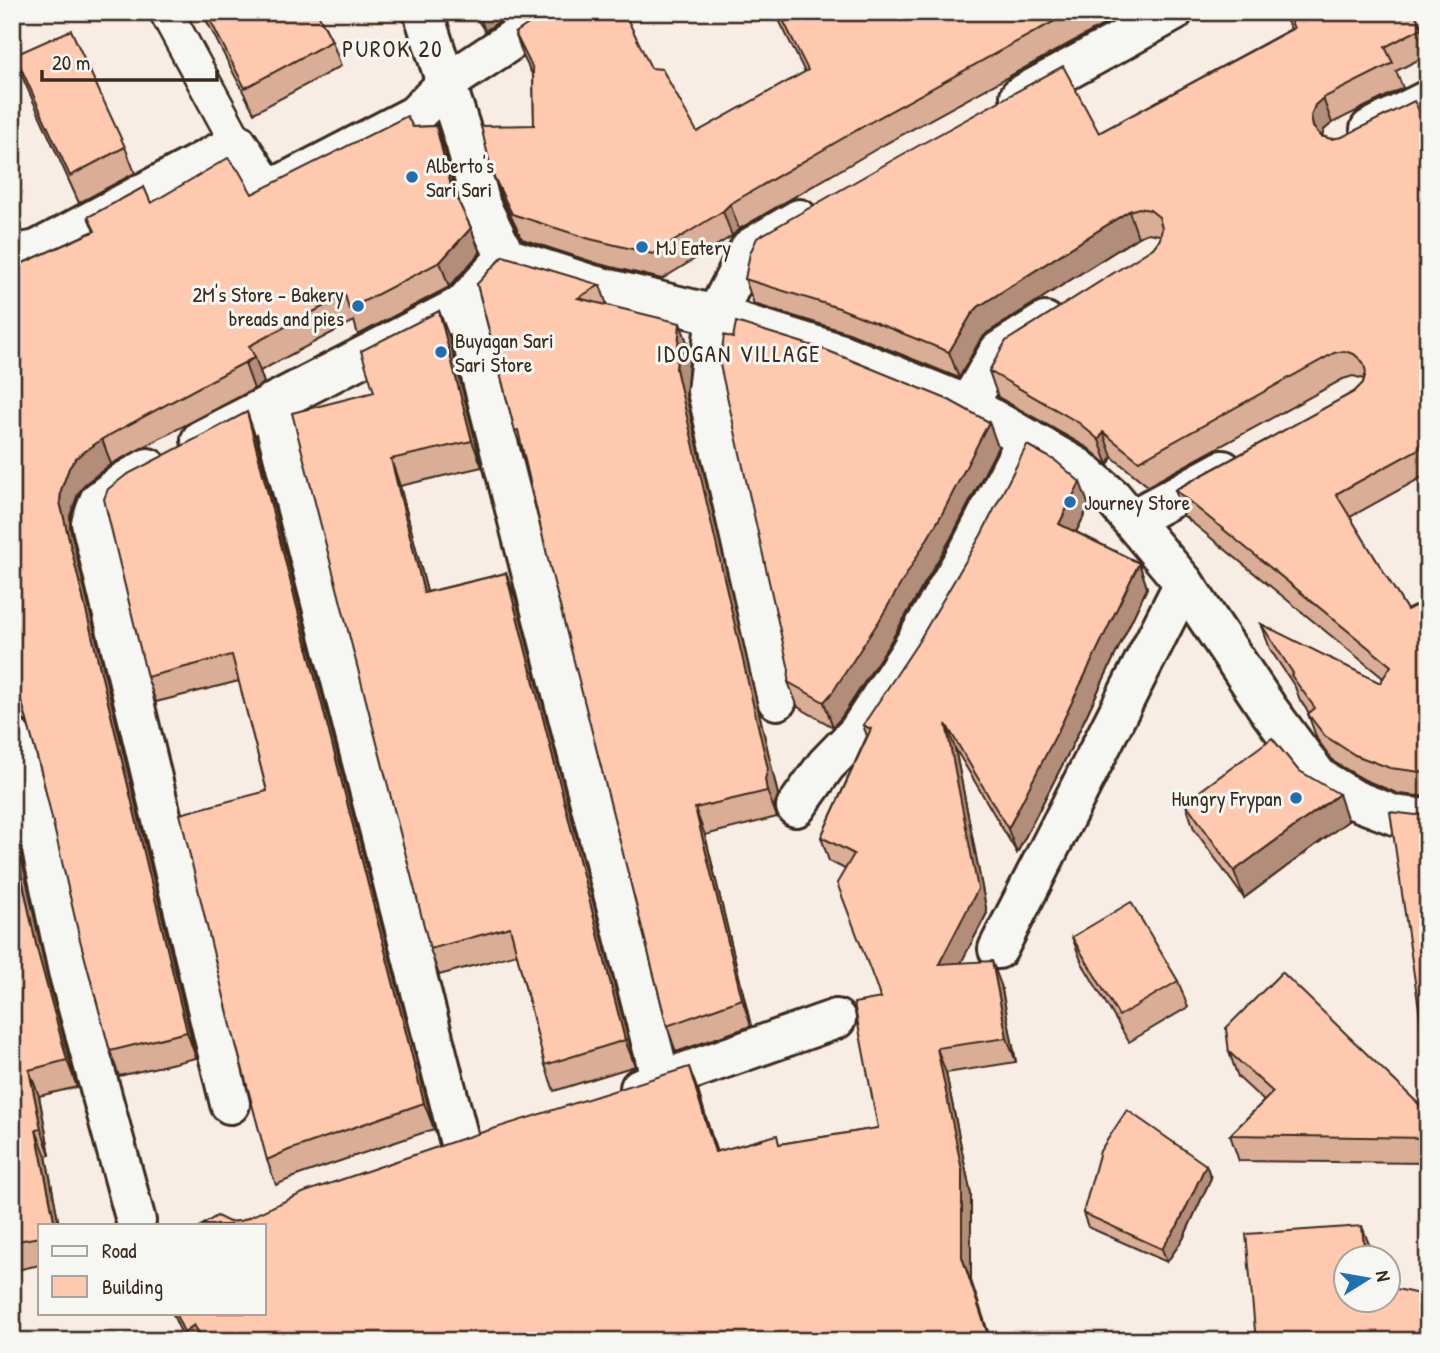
<svg xmlns="http://www.w3.org/2000/svg" width="1440" height="1353" font-family="'Patrick Hand',sans-serif">
<rect width="100%" height="100%" fill="#f8ede5"/>
<filter id="ink" filterUnits="userSpaceOnUse"><feTurbulence type="fractalNoise" baseFrequency=".0143" numOctaves="2"/><feDisplacementMap in="SourceGraphic" scale="14" xChannelSelector="R" yChannelSelector="G"/><feConvolveMatrix kernelMatrix="1 2 1 2 8 2 1 2 1" color-interpolation-filters="sRGB"/></filter>
<g filter="url(#ink)">
<g fill="none" stroke-linecap="round" stroke-linejoin="round">
<defs>
<path id="lane" d="M166 12 237 143"/>
<g id="street">
<path d="M1020 96 1173 12"/>
<path d="M1370 129 1428 100"/>
<path d="M12 255 37 250 237 143 260 178 276 187 415 115 447 83 554 12"/>
<path d="M463 305 661 1081"/>
<path d="M270 404 460 1143"/>
<path d="M968 405 999 351 1045 322"/>
<path d="M201 440 463 305 506 257"/>
<path d="M148 468 124 482 99 501 91 523 230 1104"/>
<path d="M1133 519 1223 470"/>
<path d="M777 700 707 391 716 315 750 248 799 219"/>
<path d="M12 738 40 840 68 971 136 1221"/>
<path d="M796 807 826 765 858 732 907 657 970 549 1027 438"/>
<path d="M998 949 1184 583"/>
<path d="M640 1088 836 1019"/>
</g>
<path id="secondary" d="M423 12 466 145 481 206 506 257 593 285 716 315 842 354 968 405 1077 467 1113 498 1184 583 1268 709 1319 778 1355 800 1394 815 1428 819"/>
</defs>
<use href="#lane" stroke="#3b2a1e" stroke-width="37"/>
<use href="#street" stroke="#3b2a1e" stroke-width="44"/>
<use href="#secondary" stroke="#3b2a1e" stroke-width="44"/>
<use href="#lane" stroke="#f6f6f2" stroke-width="32"/>
<use href="#street" stroke="#f6f6f2" stroke-width="38"/>
<use href="#secondary" stroke="#f6f6f2" stroke-width="38"/>
</g>
<g fill="#daad96" stroke="#3b2a1e" stroke-width="2">
<path d="M202 12H317L332 41 341 66 254 113Z"/>
<path d="M472 12H513L485 31Z"/>
<path d="M775 12H1127L885 144 739 229 732 236 662 279 599 264 522 239 502 198 492 173 534 125 533 76 524 58 515 33 651 68 697 132 805 72Z"/>
<path d="M1282 12H1414L1422 28 1428 44V55L1396 71 1403 88 1332 123 1324 130 1322 136 1331 139 1428 127V474L1350 517 1407 610 1428 599V797L1399 794 1365 780 1334 762 1317 739 1308 714 1309 713 1300 700 1295 687 1270 649 1261 624 1380 683 1383 678 1184 516 1175 490 1354 392 1363 383 1364 379 1353 376 1343 379 1148 486 1112 457 1108 465 1088 448 998 397 989 371 1153 248 1160 239 1161 237 1159 235 1148 233 1138 237 987 333 980 340 959 378 849 333 754 304 745 279 1099 133 1291 29Z"/>
<path d="M15 55 125 147 135 173 79 203 24 81Z"/>
<path d="M436 126 445 152 457 199 471 228 480 253 449 287 358 335 354 321 260 371 264 383 254 389 111 464 85 484 78 494 70 516V528L196 1058 119 1076 110 1051 42 775 28 723 18 717H12V268L94 231 88 217 151 203 252 194 413 127Z"/>
<path d="M477 284 600 285 607 305 690 350 686 396 778 795 774 806 777 817 705 835 751 1026 676 1052 667 1026 523 453 515 431Z"/>
<path d="M439 311 449 337 482 467 400 486 427 592 506 573 516 600 635 1066 554 1091 545 1065 517 954 439 975 430 949 374 392Z"/>
<path d="M256 438 434 1129 299 1175 276 1185 267 1160V791L239 681 156 702 147 677Z"/>
<path d="M998 447 951 538 888 646 841 718 833 727 798 707 788 682Z"/>
<path d="M1089 506 1076 532 1139 563 1147 588 1070 750 1017 853 955 748 987 913 961 962 1001 985 1016 1062 946 1073 971 1195V1281L991 1341H185L172 1313H264L229 1222 241 1221 698 1091 716 1151 780 1144 878 1128 880 998 845 869 829 861 821 837 867 736 863 725Z"/>
<path d="M1298 770 1348 821 1244 898 1194 829 1185 802Z"/>
<path d="M14 842 24 869 47 976 77 1087 39 1096 50 1155 46 1156 59 1225H40V1265L12 1271V843Z"/>
<path d="M1072 937 1178 981 1188 1007 1129 1042 1082 963Z"/>
<path d="M1229 1052 1428 1113V1163L1239 1161 1230 1135 1264 1101 1238 1077Z"/>
<path d="M1206 1165 1211 1178 1183 1239 1167 1262 1088 1227 1083 1213Z"/>
</g>
<g fill="#b28d7a" stroke="#3b2a1e" stroke-width="2">
<path d="M478 12H513L485 31Z"/>
<path d="M1323 98 1332 123 1324 130 1320 141 1313 127 1311 116 1315 105Z"/>
<path d="M436 126 445 152 460 211 451 186Z"/>
<path d="M730 204 739 229 732 236 723 211Z"/>
<path d="M1129 211 1138 237 987 333 980 340 959 378 949 352 971 315 978 307Z"/>
<path d="M471 228 480 253 449 287 440 262Z"/>
<path d="M439 311 449 337 482 467 472 441Z"/>
<path d="M680 323 690 350 686 396 778 795 774 806 777 817 767 791 676 369Z"/>
<path d="M255 357 264 383 254 389 245 364Z"/>
<path d="M247 412 256 438 434 1129 424 1103Z"/>
<path d="M989 422 998 447 951 538 888 646 841 718 833 727 824 702Z"/>
<path d="M1103 432 1112 457 1108 465 1099 440Z"/>
<path d="M102 439 111 464 85 484 78 494 70 516V528L196 1058 187 1032 60 502 61 490 69 468 76 458Z"/>
<path d="M391 459 400 486 434 619 424 593Z"/>
<path d="M1080 482 1089 506 1068 548 1059 524Z"/>
<path d="M1139 563 1147 588 1070 750 1017 853 1008 829Z"/>
<path d="M506 573 516 600 635 1066 625 1040Z"/>
<path d="M946 724 955 748 987 913 948 988 939 964Z"/>
<path d="M1339 794 1348 821 1244 898 1234 871Z"/>
<path d="M695 808 705 835 751 1026 742 999Z"/>
<path d="M14 842 24 869 47 976 77 1087 67 1060 37 949Z"/>
<path d="M992 961 1001 985 1016 1062 1007 1038Z"/>
<path d="M937 1048 946 1073 971 1195V1281L991 1341 962 1257Z"/>
<path d="M689 1067 698 1091 724 1176 715 1152Z"/>
<path d="M29 1070 39 1096 50 1155 41 1129Z"/>
<path d="M36 1130 46 1156 59 1225H55Z"/>
<path d="M1206 1165 1211 1178 1183 1239 1167 1262 1162 1249Z"/>
<path d="M1362 1226 1372 1252 1373 1258H1365Z"/>
<path d="M194 1325 200 1341H187L184 1332Z"/>
</g>
<g fill="#fec9af" stroke="#3b2a1e" stroke-width="2">
<path d="M206 12H317L332 41 245 88Z"/>
<path d="M546 12H624L651 68 662 69 697 132 808 70 779 12H1071L876 119 730 204 723 211 653 254 590 239 512 214 492 173 481 126 534 125 533 69 515 33Z"/>
<path d="M1286 12H1414L1422 28 1385 47 1393 63 1323 98 1315 105 1311 116 1313 127 1321 136 1331 139 1342 137 1414 101 1428 127V444L1336 494 1407 610 1428 599V774L1421 772 1390 768 1355 755 1325 736 1308 714 1315 708 1291 675 1293 673 1261 624 1380 683 1391 666 1175 490 1354 392 1363 383 1366 372 1363 362 1354 354 1344 351 1334 353 1139 461 1103 432 1099 440 1079 423 989 371 1006 341 1153 248 1160 239 1162 228 1159 217 1150 210 1139 208 1129 211 978 307 971 315 949 352 839 308 745 279 750 253 757 238 898 157 1063 66 1099 133 1294 28Z"/>
<path d="M71 30 125 147 70 176 15 55Z"/>
<path d="M407 116 413 127 436 126 451 186 471 228 440 262 349 309 345 295 249 346 255 357 102 439 76 458 69 468 61 490 60 502 187 1032 110 1051 80 940 42 775 23 706 18 697 12 694V268L95 231 88 217 144 187 151 203 228 158 239 171 252 194Z"/>
<path d="M503 256 600 285 578 298 680 323 676 369 768 769 765 779 767 791 695 808 742 999 667 1026 549 563 518 430 515 431 477 284Z"/>
<path d="M439 311 472 441 391 459 424 593 506 573 625 1040 545 1065 510 927 430 949 292 413 374 392 361 351Z"/>
<path d="M736 322 826 350 949 400 989 422 942 514 879 621 832 693 824 702 788 682 789 670 720 365 724 335 733 338Z"/>
<path d="M247 412 424 1103 289 1150 267 1160 230 1022 180 814 267 791 232 655 147 677 104 499 108 489 126 475Z"/>
<path d="M1027 445 1056 461 1080 482 1059 524 1139 563 1061 725 1008 829 946 724 978 889 939 964 992 961 1007 1038 937 1048 962 1170V1257L990 1341H204L194 1325 184 1332 175 1313H264V1225H202L217 1216 229 1222 241 1221 305 1192 458 1140 689 1067 715 1152 777 1135 779 1144 878 1128 854 1003 881 998 837 883 854 854 821 837 871 729 863 725 917 644 981 535Z"/>
<path d="M1272 738 1298 770 1339 794 1234 871 1185 802Z"/>
<path d="M1390 812 1416 815 1428 813V1070Z"/>
<path d="M14 842 37 949 67 1060 29 1070 41 1129 36 1130 55 1225H40V1237L12 1242V843Z"/>
<path d="M1131 902 1178 981 1119 1016 1072 937Z"/>
<path d="M1282 972 1428 1113V1138L1230 1135 1273 1092 1229 1052 1226 1028Z"/>
<path d="M1127 1110 1206 1165 1178 1225 1162 1249 1083 1213 1100 1151Z"/>
<path d="M1362 1226 1365 1258H1346V1300H1388V1287L1428 1296V1341H1256L1246 1234Z"/>
</g>
</g>
<g fill="#1f6fb2" stroke="#f6f6f2" stroke-width="2.5">
<circle cx="412" cy="177" r="7"/>
<circle cx="642" cy="247" r="7"/>
<circle cx="358" cy="306" r="7"/>
<circle cx="441" cy="352" r="7"/>
<circle cx="1070" cy="502" r="7"/>
<circle cx="1296" cy="798" r="7"/>
</g>
<g text-anchor="middle" dominant-baseline="central" stroke-width="6" stroke-linejoin="round" paint-order="stroke">
<g font-size="21" fill="#3b2a1e" stroke="#f6f6f2" text-anchor="start">
<text x="426" y="165">Alberto's<tspan x="426" dy="24">Sari Sari</tspan></text>
<text x="656" y="247">MJ Eatery</text>
<text x="344" y="294" text-anchor="end">2M's Store - Bakery<tspan x="344" dy="24">breads and pies</tspan></text>
<text x="455" y="340">Buyagan Sari<tspan x="455" dy="24">Sari Store</tspan></text>
<text x="1084" y="502">Journey Store</text>
<text x="1282" y="798" text-anchor="end">Hungry Frypan</text>
</g>
<g font-size="23" letter-spacing="2" fill="#3b2a1e" stroke="#f6f6f2">
<text x="393" y="48">PUROK 20</text>
<text x="739" y="353">IDOGAN VILLAGE</text>
</g>
</g>
<rect width="1440" height="1353" fill="none" stroke="#f6f6f2" stroke-width="42"/>
<rect x="21" y="21" width="1398" height="1311" fill="none" stroke="#3b2a1e" stroke-width="2.5" filter="url(#ink)"/>
<rect x="38" y="1224" width="228" height="91" fill="#f6f6f2" stroke="#aba49d" stroke-width="2"/>
<rect x="52" y="1246" width="35" height="10" fill="#f6f6f2" stroke="#aba49d" stroke-width="2"/>
<text x="102" y="1258" font-size="21" fill="#3b2a1e">Road</text>
<rect x="52" y="1276" width="35" height="21" fill="#fec9af" stroke="#aba49d" stroke-width="2"/>
<text x="102" y="1294" font-size="21" fill="#3b2a1e">Building</text>
<g transform="translate(1367 1279) rotate(79)"><circle r="33" fill="#f6f6f2" stroke="#aba49d" stroke-width="2"/>
<path d="M0-5L12 26L0 18L-12 26Z" fill="#1f6fb2"/>
<text y="-10" font-size="19" font-weight="bold" text-anchor="middle" fill="#3b2a1e">N</text>
</g>
<path d="M42 70v10h175v-10" fill="none" stroke="#3b2a1e" stroke-width="3.5"/>
<text x="52" y="70" font-size="21" fill="#3b2a1e" stroke="#f6f6f2" stroke-width="5" paint-order="stroke">20 m</text>
</svg>
